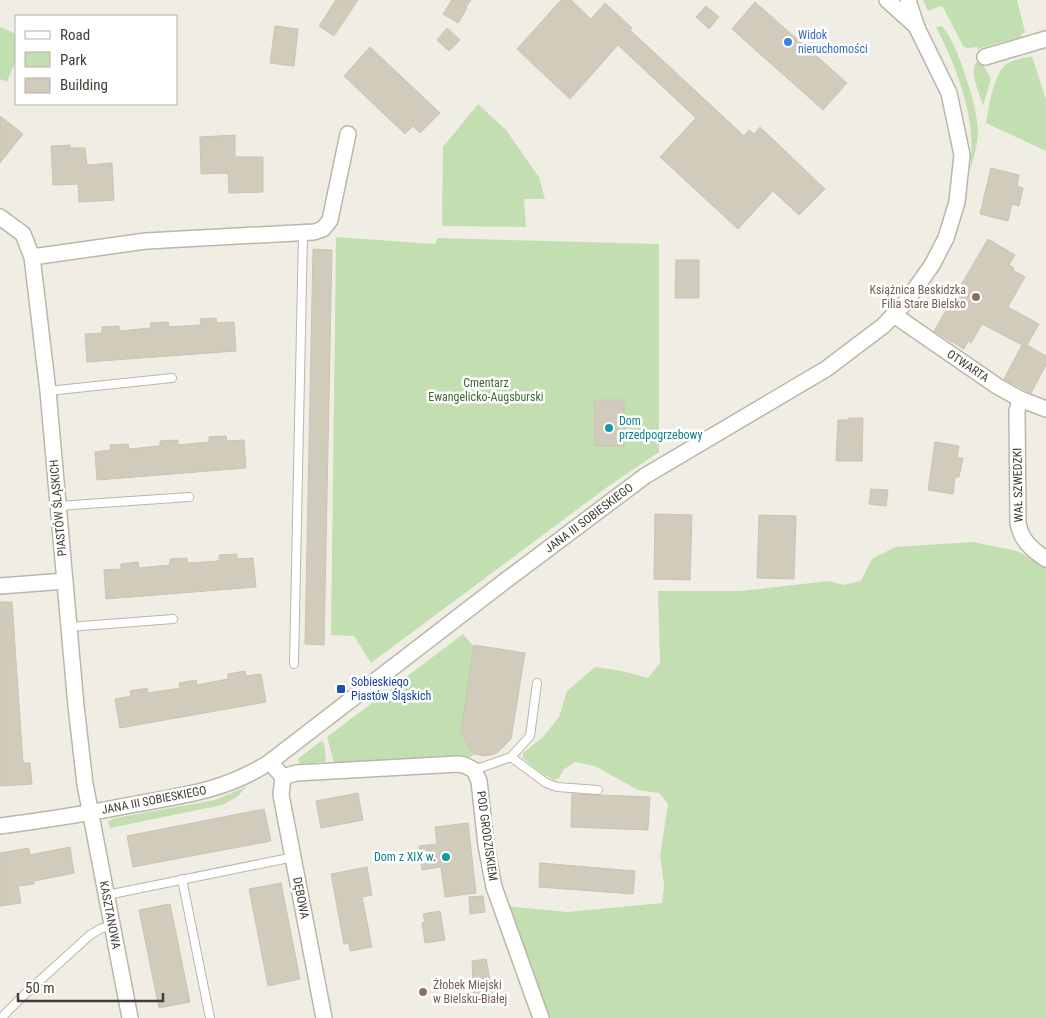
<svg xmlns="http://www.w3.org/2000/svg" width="1046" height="1018" font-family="'Roboto Condensed',sans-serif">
<rect width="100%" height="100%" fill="#f0eee4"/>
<g fill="#c3dfb2">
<path d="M923 0H1017L1025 32 1021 34 1022 38 998 43 978 49 977 47 967 48 963 46 943 7 941 6 928 11Z"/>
<path d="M941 26C956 36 979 112 978 131 978 145 973 159 970 173 971 160 972 147 971 134 968 96 953 61 936 27Z"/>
<path d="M0 27 16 34V60L7 82 0 79Z"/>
<path d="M1032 56 1046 100V151L986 123C989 107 993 72 1008 63 1014 59 1025 58 1032 56Z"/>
<path d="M977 61 983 64 991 79 983 106C980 94 968 71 977 61Z"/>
<path d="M478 104 506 130 539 177 545 199H524L526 227 442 226 443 147Z"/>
<path d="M336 237 435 244 438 238 659 244V452L606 488 371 663 354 636 331 635Z"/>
<path d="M973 542 1017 551 1046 566V1018H545L506 906 567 912 662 903 664 885 660 856 668 804 659 793 638 790 595 766 575 762 563 770 559 778 554 780 541 773 523 758V753L543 737 559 717 567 691 595 667 622 671 648 678 660 663 658 591H741L829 581 843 585 861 581 872 559 895 547Z"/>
<path d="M463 634 474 647 461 732 463 734C466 743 468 748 476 754L471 757 335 766 327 737Z"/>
<path d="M321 741 324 743 326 760 324 762 300 764 298 759Z"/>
<path d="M247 786 237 797 222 805 110 828 108 821 115 818 215 800Z"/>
</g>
<g fill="#d0cbbb" stroke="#cac4b0">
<path d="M336 0H358L334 36 319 26Z"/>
<path d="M452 0H471L466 7 467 8 458 23 443 14Z"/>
<path d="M561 0H571L591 19 605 3 632 28 630 30 744 136 749 130 754 134 760 127 825 189 799 215 773 191 738 229 660 157 696 118 618 45 570 99 517 49Z"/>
<path d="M755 2 847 83 823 110 732 29Z"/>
<path d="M706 6 719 17 709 29 696 17Z"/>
<path d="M275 26 298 29 294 66 270 63Z"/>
<path d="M447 28 460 40 449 51 437 40Z"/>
<path d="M370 47 440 113 420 133 413 126 405 134 344 76Z"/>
<path d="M0 116 23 134 0 163Z"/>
<path d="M235 135V157H263V192L229 193 228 173 201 174 200 137Z"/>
<path d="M70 145V148H85L87 165 112 163 114 200 79 202 78 184 53 185 51 146Z"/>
<path d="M991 168 1019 175 1017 186 1023 188 1019 206 1012 204 1008 221 980 214Z"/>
<path d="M988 239 1015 255 1009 265 1014 268 1013 270 1025 277 1008 307 1039 324 1027 345 1046 356V365L1031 393 1004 379 1022 345 982 324 971 343 968 341 964 349 934 331Z"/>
<path d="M313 249 332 250 324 645 305 644Z"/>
<path d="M676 260H699V298H675Z"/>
<path d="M216 318 217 323 234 322 236 351 87 362 85 334 102 333V327L119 326V331L151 328 150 323 168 322 169 327 201 325 200 319Z"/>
<path d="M594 400H624V446H595Z"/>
<path d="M849 418H863L862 461H836L838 420H849Z"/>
<path d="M226 436 227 441 244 440 246 468 97 480 95 452 111 450 110 445 128 444 129 449 160 446V441L178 440V445L209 442V437Z"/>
<path d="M935 442 959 446 957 458H963L959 477H955L953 494 928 490Z"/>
<path d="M871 489 888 490 886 506 869 504Z"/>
<path d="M655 514 692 515 690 580 654 579Z"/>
<path d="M759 515 796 516 794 579 757 578Z"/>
<path d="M237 554V559L253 558 256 587 106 599 104 570 121 569V564L138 562 139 568 170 565V559L187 558V563L219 561V555Z"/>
<path d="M0 602H12L23 763H30L32 784 0 786Z"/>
<path d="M474 645 525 653 511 739 497 753 490 755 484 756 476 754 470 749 461 732Z"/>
<path d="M245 671 246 676 261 674 266 702 120 728 115 699 131 696 130 691 147 688 148 693 180 688 179 683 196 680 197 685 228 679V674Z"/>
<path d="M358 793 363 820 321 828 316 801Z"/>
<path d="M572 794 650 797 648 830 571 827Z"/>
<path d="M264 809 271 841 133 867 127 836Z"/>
<path d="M468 823 476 893 445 897 441 867 422 870 419 846 437 844 435 827Z"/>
<path d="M70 847 74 873 34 881V884L18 886 21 903 0 906V853L29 848 30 855Z"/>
<path d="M540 863 635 871 633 894 539 887Z"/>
<path d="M367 867 372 895 362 897 372 947 350 951 349 943 344 944 331 874Z"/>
<path d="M281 883 300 979 268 986 249 889Z"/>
<path d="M483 896 485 912 470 914 469 897Z"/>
<path d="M170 904 190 1002 159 1008 139 910Z"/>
<path d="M440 911 445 940 425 943 422 923 425 922 423 914Z"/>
<path d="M486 959 493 996 474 1000 472 961Z"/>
</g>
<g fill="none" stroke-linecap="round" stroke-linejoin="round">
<defs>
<g id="service">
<path d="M48 391 172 378"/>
<path d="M58 506 189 497"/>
<path d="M69 627 173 619"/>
<path d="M294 664 303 232"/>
<path d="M511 757 530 736 537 683"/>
<path d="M474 770 511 757 546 783 557 787 598 790"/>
<path d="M182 879 210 1018"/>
<path d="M107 895 294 857"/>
<path d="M1 1018 25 994 90 935 100 929 112 925"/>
</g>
<g id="minor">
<path d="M887 0 917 27"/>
<path d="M985 57 1046 39"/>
<path d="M0 217 23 234 32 257 48 391 76 706 85 784 130 1018"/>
<path d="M32 257 146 241 314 232 323 229 330 220 348 134"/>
<path d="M894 315 997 386 1020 399 1046 409"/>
<path d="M1020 399 1017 411 1018 523C1021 540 1031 549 1046 559"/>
<path d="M0 586 65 581"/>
<path d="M270 762 283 777 296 773 458 764 464 765 474 770 479 781 486 845 494 887 541 1018"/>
<path d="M283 777 281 795 324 1018"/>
<path d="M0 826C46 820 91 813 136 804 187 795 226 790 270 762L505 581 645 476 826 369 883 326 905 303 932 265 946 238 957 202 962 155 949 93 917 28 908 0"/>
</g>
</defs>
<use href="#service" stroke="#bab7a8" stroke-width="10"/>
<use href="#minor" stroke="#bab7a8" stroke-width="18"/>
<use href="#service" stroke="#fff" stroke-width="8"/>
<use href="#minor" stroke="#fff" stroke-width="15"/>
</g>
<circle fill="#3f7fe0" stroke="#fff" stroke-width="2" cx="788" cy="42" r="5"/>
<g fill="#8d6e63" stroke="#fff" stroke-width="2">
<circle cx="976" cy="297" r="5"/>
<circle cx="423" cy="992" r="5"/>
</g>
<g fill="#0f9aa8" stroke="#fff" stroke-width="2">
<circle cx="609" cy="428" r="5"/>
<circle cx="446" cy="857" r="5"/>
</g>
<rect fill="#1a4fb4" stroke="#fff" stroke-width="2" x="336" y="684" width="10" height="10" rx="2.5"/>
<g text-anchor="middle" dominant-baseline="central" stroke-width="5" stroke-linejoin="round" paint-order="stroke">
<g font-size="12" fill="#366cbe" stroke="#fff" text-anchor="start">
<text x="798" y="35">Widok<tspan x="798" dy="14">nieruchomości</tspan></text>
</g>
<g font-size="12" fill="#785e54" stroke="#fff" text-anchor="end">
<text x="966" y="290">Książnica Beskidzka<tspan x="966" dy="14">Filia Stare Bielsko</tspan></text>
<text x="433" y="985" text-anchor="start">Żłobek Miejski<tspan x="433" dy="14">w Bielsku-Białej</tspan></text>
</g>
<g font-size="12" fill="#413e35" stroke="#fff">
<text transform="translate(968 366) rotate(34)">OTWARTA</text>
<text transform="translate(1018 485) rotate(-91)">WAŁ SZWEDZKI</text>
<text transform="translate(58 508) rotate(-95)">PIASTÓW ŚLĄSKICH</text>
<text transform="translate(589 518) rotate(-37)">JANA III SOBIESKIEGO</text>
<text transform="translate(154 800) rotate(-11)">JANA III SOBIESKIEGO</text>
<text transform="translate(487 836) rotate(82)">POD GRODZISKIEM</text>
<text transform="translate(301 898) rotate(79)">DĘBOWA</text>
<text transform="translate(110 915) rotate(79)">KASZTANOWA</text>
</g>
<g font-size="12" fill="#3d6b30" stroke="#fff">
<text x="486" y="383">Cmentarz<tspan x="486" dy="14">Ewangelicko-Augsburski</tspan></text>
</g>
<g font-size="12" fill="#0d838f" stroke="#fff" text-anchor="start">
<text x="619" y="421">Dom<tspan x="619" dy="14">przedpogrzebowy</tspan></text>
<text x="436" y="857" text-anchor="end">Dom z XIX w.</text>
</g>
<g font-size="12" fill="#164399" stroke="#fff" text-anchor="start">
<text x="351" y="682">Sobieskiego<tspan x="351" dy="14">Piastów Śląskich</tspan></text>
</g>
</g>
<rect x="15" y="15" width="162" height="90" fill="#ffffff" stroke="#b3b2ae"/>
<rect x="25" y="31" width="25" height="8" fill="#ffffff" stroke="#b3b2ae"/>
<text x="60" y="40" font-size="15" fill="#413e35">Road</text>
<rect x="25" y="52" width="25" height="15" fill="#c3dfb2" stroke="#b3b2ae"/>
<text x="60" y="65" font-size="15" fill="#413e35">Park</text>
<rect x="25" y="78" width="25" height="15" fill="#d0cbbb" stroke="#b3b2ae"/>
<text x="60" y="90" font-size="15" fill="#413e35">Building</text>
<path d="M18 993v8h145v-8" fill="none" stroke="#413e35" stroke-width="2.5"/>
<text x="25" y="993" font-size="15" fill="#413e35" stroke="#ffffff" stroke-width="4" paint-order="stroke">50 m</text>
</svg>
